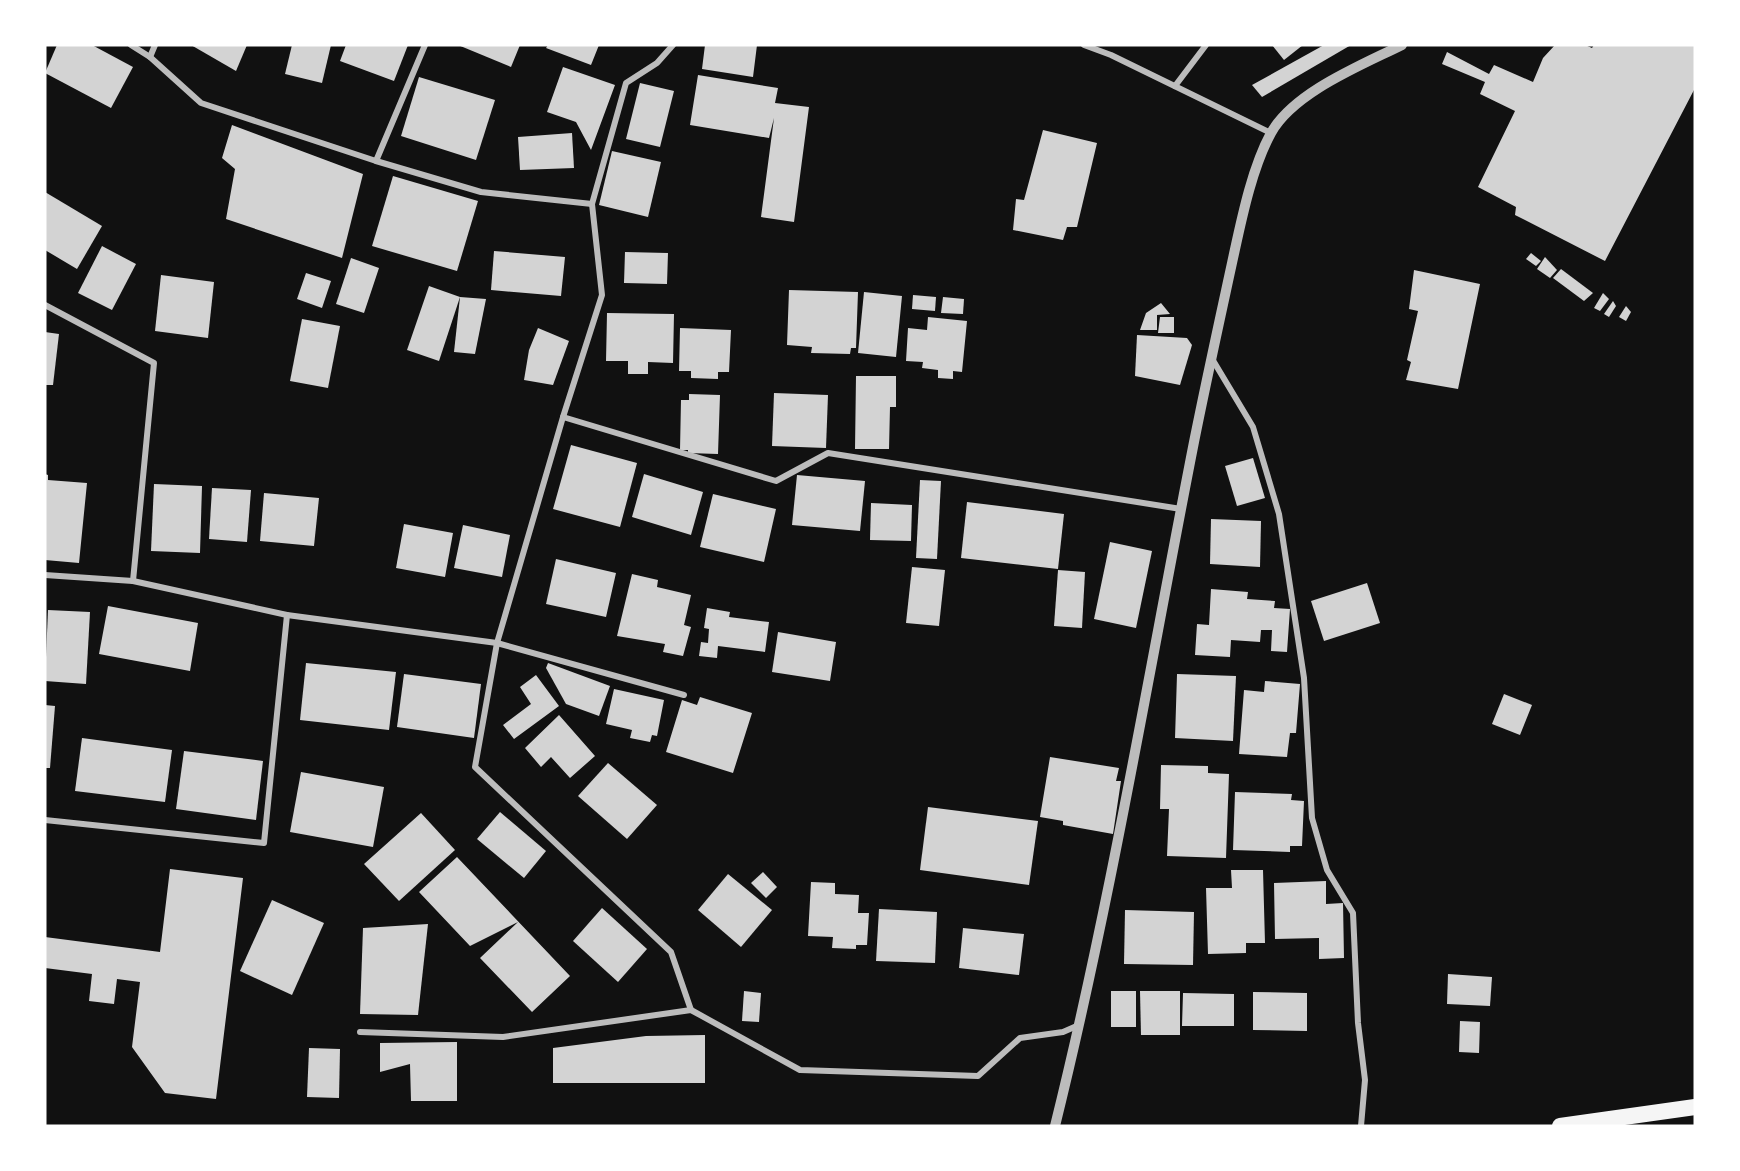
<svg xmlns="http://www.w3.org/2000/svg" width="1740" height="1171" font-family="'DM Sans',sans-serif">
<rect width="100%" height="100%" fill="#111"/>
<g fill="#d3d3d3">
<path d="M57 45H92L133 67 111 108 45 73Z"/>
<path d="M191 45H247L236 71Z"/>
<path d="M292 45H331L322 83 285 74Z"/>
<path d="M346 45H408L394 81 340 61Z"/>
<path d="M458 45H520L511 67Z"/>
<path d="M548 45H599L591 65 546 48Z"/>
<path d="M705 45H757L753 77 702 69Z"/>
<path d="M1272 45H1303L1284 60Z"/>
<path d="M1324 45H1351L1262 97 1252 85Z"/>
<path d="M1555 45H1585L1592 48 1594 45H1695V88L1605 261 1515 215 1516 207 1478 187 1515 111 1480 94 1485 82 1442 64 1447 52 1489 74 1494 65 1533 82 1543 58Z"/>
<path d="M563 67 615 85 591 150 576 122 547 112Z"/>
<path d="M698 75 778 88 775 103 809 107 794 222 761 217 774 118 769 138 690 125Z"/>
<path d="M419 77 495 100 476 160 401 136Z"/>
<path d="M640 83 674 91 660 147 626 139Z"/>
<path d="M232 125 363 174 342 258 226 219 235 169 222 158Z"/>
<path d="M1043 130 1097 143 1077 227H1067L1063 240 1013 230 1016 199 1024 200Z"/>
<path d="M572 133 574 168 520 170 518 137Z"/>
<path d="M612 151 661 162 648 217 599 205Z"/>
<path d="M393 176 478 201 457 271 372 246Z"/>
<path d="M45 192 102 226 77 269 45 250Z"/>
<path d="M102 246 136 264 112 310 78 293Z"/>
<path d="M494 251 565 257 561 296 491 290Z"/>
<path d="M625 252 668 253 667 284 624 283Z"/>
<path d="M1531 253 1541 261 1536 266 1526 259Z"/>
<path d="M1545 257 1557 270 1550 278 1537 269Z"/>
<path d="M351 258 379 268 364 313 336 304Z"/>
<path d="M1561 269 1593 293 1584 301 1553 278Z"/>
<path d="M1414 270 1480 284 1458 389 1406 380 1411 362 1407 360 1418 311 1409 309Z"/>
<path d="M306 273 331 281 322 308 297 299Z"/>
<path d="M161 275 214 282 208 338 155 331Z"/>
<path d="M429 286 460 297 439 361 407 350Z"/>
<path d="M789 290 858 292 856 348H851L850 354 811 353 812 347 787 345Z"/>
<path d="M864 292 902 296 896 357 858 353Z"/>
<path d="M1603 293 1609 299 1600 311 1594 308Z"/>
<path d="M913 295 936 297 935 311 912 309Z"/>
<path d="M460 297 486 299 475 354 454 352Z"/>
<path d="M943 297 964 299 963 314 941 313Z"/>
<path d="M1613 301 1616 306 1609 317 1604 314Z"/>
<path d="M1161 303 1170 314 1157 315V330H1140L1146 313Z"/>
<path d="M1626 306 1631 312 1626 321 1619 317Z"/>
<path d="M607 313 674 314 673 363 648 362V374H628V361H606Z"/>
<path d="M928 317 967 321 962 372 953 371V379L938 378V370L922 368 923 362 906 361 908 328 927 330Z"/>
<path d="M1160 317H1174V333H1158Z"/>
<path d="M302 319 340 326 328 388 290 381Z"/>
<path d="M538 328 569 341 553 385 524 380 529 350Z"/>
<path d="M680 328 731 330 729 372H718V379L691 378V371H679Z"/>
<path d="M45 332 59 334 53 385H45Z"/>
<path d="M1137 335 1187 338 1192 345 1180 385 1135 376Z"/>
<path d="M856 376H896V407H890L889 449H855Z"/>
<path d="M774 393 828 395 826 448 772 446Z"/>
<path d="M689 394 720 395 718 454 688 453V450H680L681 400H689Z"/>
<path d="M571 445 637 463 620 527 553 509Z"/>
<path d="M1253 458 1265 498 1237 506 1225 466Z"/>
<path d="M45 474 48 475V480L87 483 79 563 45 560Z"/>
<path d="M644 474 703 492 691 535 632 517Z"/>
<path d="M797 475 865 481 860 531 792 525Z"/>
<path d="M920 480 941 481 937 559 916 558Z"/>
<path d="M154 484 202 486 200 553 151 551Z"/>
<path d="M212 488 251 490 247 542 209 539Z"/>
<path d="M264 493 319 498 314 546 260 541Z"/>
<path d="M713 494 776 509 764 562 700 547Z"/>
<path d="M967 502 1064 514 1058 569 961 558Z"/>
<path d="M871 503 912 505 911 541 870 540Z"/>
<path d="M1211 519 1261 521 1260 567 1210 564Z"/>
<path d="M404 524 453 533 445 577 396 568Z"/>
<path d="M463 525 510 535 502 577 454 568Z"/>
<path d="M1110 542 1152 551 1136 628 1094 619Z"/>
<path d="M556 559 616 573 606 617 546 604Z"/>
<path d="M912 567 945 570 939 626 906 623Z"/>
<path d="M1058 570 1085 572 1082 628 1054 626Z"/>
<path d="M632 574 658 580 657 587 691 595 684 625 691 627 683 656 663 652 665 644 617 636Z"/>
<path d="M1367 583 1380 623 1324 641 1311 601Z"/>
<path d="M1211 589 1248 592 1247 599 1275 601 1274 608 1290 609 1287 652 1271 651 1272 630H1261L1260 642 1231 640 1230 657 1195 655 1197 624 1209 625Z"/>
<path d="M108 606 198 623 190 671 99 654Z"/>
<path d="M707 608 730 612 729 617 769 622 765 652 718 646 717 658 699 656 701 642 708 643 709 629 704 628Z"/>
<path d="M48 610 90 612 86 684 45 681Z"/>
<path d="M778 632 836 642 830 681 772 672Z"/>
<path d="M306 663 396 672 389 730 300 720Z"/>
<path d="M548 663 610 686 599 716 566 704 546 668Z"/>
<path d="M404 674 481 684 474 738 397 727Z"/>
<path d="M1177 674 1236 676 1233 741 1175 738Z"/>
<path d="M536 675 559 706 514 739 503 725 531 704 520 687Z"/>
<path d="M1265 681 1300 684 1296 733H1290L1287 757 1239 754 1244 690 1264 692Z"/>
<path d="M614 689 664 700 657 736 652 735 650 742 630 738 632 730 606 724Z"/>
<path d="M1504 694 1532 705 1520 735 1492 724Z"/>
<path d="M700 697 752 713 733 773 666 752 682 700 697 705Z"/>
<path d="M45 705 55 706 50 768H45Z"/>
<path d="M559 715 595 756 570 778 551 757 541 767 525 748Z"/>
<path d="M82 738 172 750 165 802 75 791Z"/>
<path d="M184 751 263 761 256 820 176 809Z"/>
<path d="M1050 757 1119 768 1116 781H1121L1113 834 1063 825V821L1040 817Z"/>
<path d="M608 763 657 805 627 839 578 796Z"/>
<path d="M1161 765 1208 766V773L1229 774 1226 858 1167 856 1169 809H1160Z"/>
<path d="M301 772 384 787 373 847 290 832Z"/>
<path d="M1235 792 1292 794 1291 800 1304 801 1302 846H1290V852L1233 850Z"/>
<path d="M928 807 1038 821 1029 885 920 870Z"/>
<path d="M500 812 546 851 524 878 477 839Z"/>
<path d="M421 813 455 850 399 901 364 864Z"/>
<path d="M457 857 570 976 532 1012 480 958 518 922 470 946 419 892Z"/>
<path d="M170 869 243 878 216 1099 165 1093 132 1047 140 982 117 979 114 1004 89 1001 92 974 45 968V937L160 952Z"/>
<path d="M1231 870H1263L1265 943H1246V953L1208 954 1206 888H1232Z"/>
<path d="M763 872 777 887 766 898 751 883Z"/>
<path d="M728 874 772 910 741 947 698 910Z"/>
<path d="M1326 881V904L1343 903 1344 958 1319 959V938L1275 939 1274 883Z"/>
<path d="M811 882 835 883V894L859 895 858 913H869L867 945H856V949L832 948 833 937 808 936Z"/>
<path d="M272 900 324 923 292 995 240 971Z"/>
<path d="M602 908 647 949 618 982 573 941Z"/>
<path d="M879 909 937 912 935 963 876 961Z"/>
<path d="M1125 910 1194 912 1193 965 1124 964Z"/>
<path d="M428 924 418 1015 360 1014 363 928Z"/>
<path d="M963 928 1024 934 1019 975 959 968Z"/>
<path d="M1448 974 1492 977 1490 1006 1447 1004Z"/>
<path d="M744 991 761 993 759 1022 742 1021Z"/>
<rect x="1111" y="991" width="25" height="36"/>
<path d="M1140 991H1180V1035H1141Z"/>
<path d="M1253 992 1307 993V1031L1253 1030Z"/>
<path d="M1183 993 1234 994V1026H1182Z"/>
<path d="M1460 1021 1480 1022 1479 1053 1459 1052Z"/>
<path d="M705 1035V1083H553V1048L646 1036Z"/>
<path d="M457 1042V1101H411L410 1064 380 1072V1043Z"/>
<path d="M309 1048 340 1049 339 1098 307 1097Z"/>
</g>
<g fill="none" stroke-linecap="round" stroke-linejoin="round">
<g stroke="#bcbcbc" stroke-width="6">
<path d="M131 45 150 57 201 103 376 161 481 192 592 204"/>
<path d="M673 45 657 63 626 83 592 204 602 295 563 417 497 643 475 767 671 952 691 1010"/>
<path d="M1084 45 1111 55 1271 133"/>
<path d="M150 57 155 45"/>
<path d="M1175 86 1206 45"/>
<path d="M376 161 425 45"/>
<path d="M45 305 154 363 133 581"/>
<path d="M1211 357 1253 427 1279 514 1304 678 1312 818 1327 870 1353 913 1358 1023 1365 1080 1361 1126"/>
<path d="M563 417 776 481 828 453 1181 509"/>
<path d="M45 575 133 581 287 615 497 643 684 695"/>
<path d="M45 820 264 843 287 615"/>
<path d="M360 1032 503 1037 691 1010 800 1070 978 1076 1020 1038 1063 1032 1079 1025"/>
</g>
<path stroke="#bcbcbc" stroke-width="10" d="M1055 1126C1111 900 1149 671 1194 442 1206 382 1219 323 1232 263 1241 222 1251 170 1271 133 1294 92 1362 65 1402 45"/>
<path stroke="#f5f5f5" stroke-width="16" d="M1560 1126 1695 1107"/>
</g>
<rect width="1740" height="1171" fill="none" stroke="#ffffff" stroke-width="93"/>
</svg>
